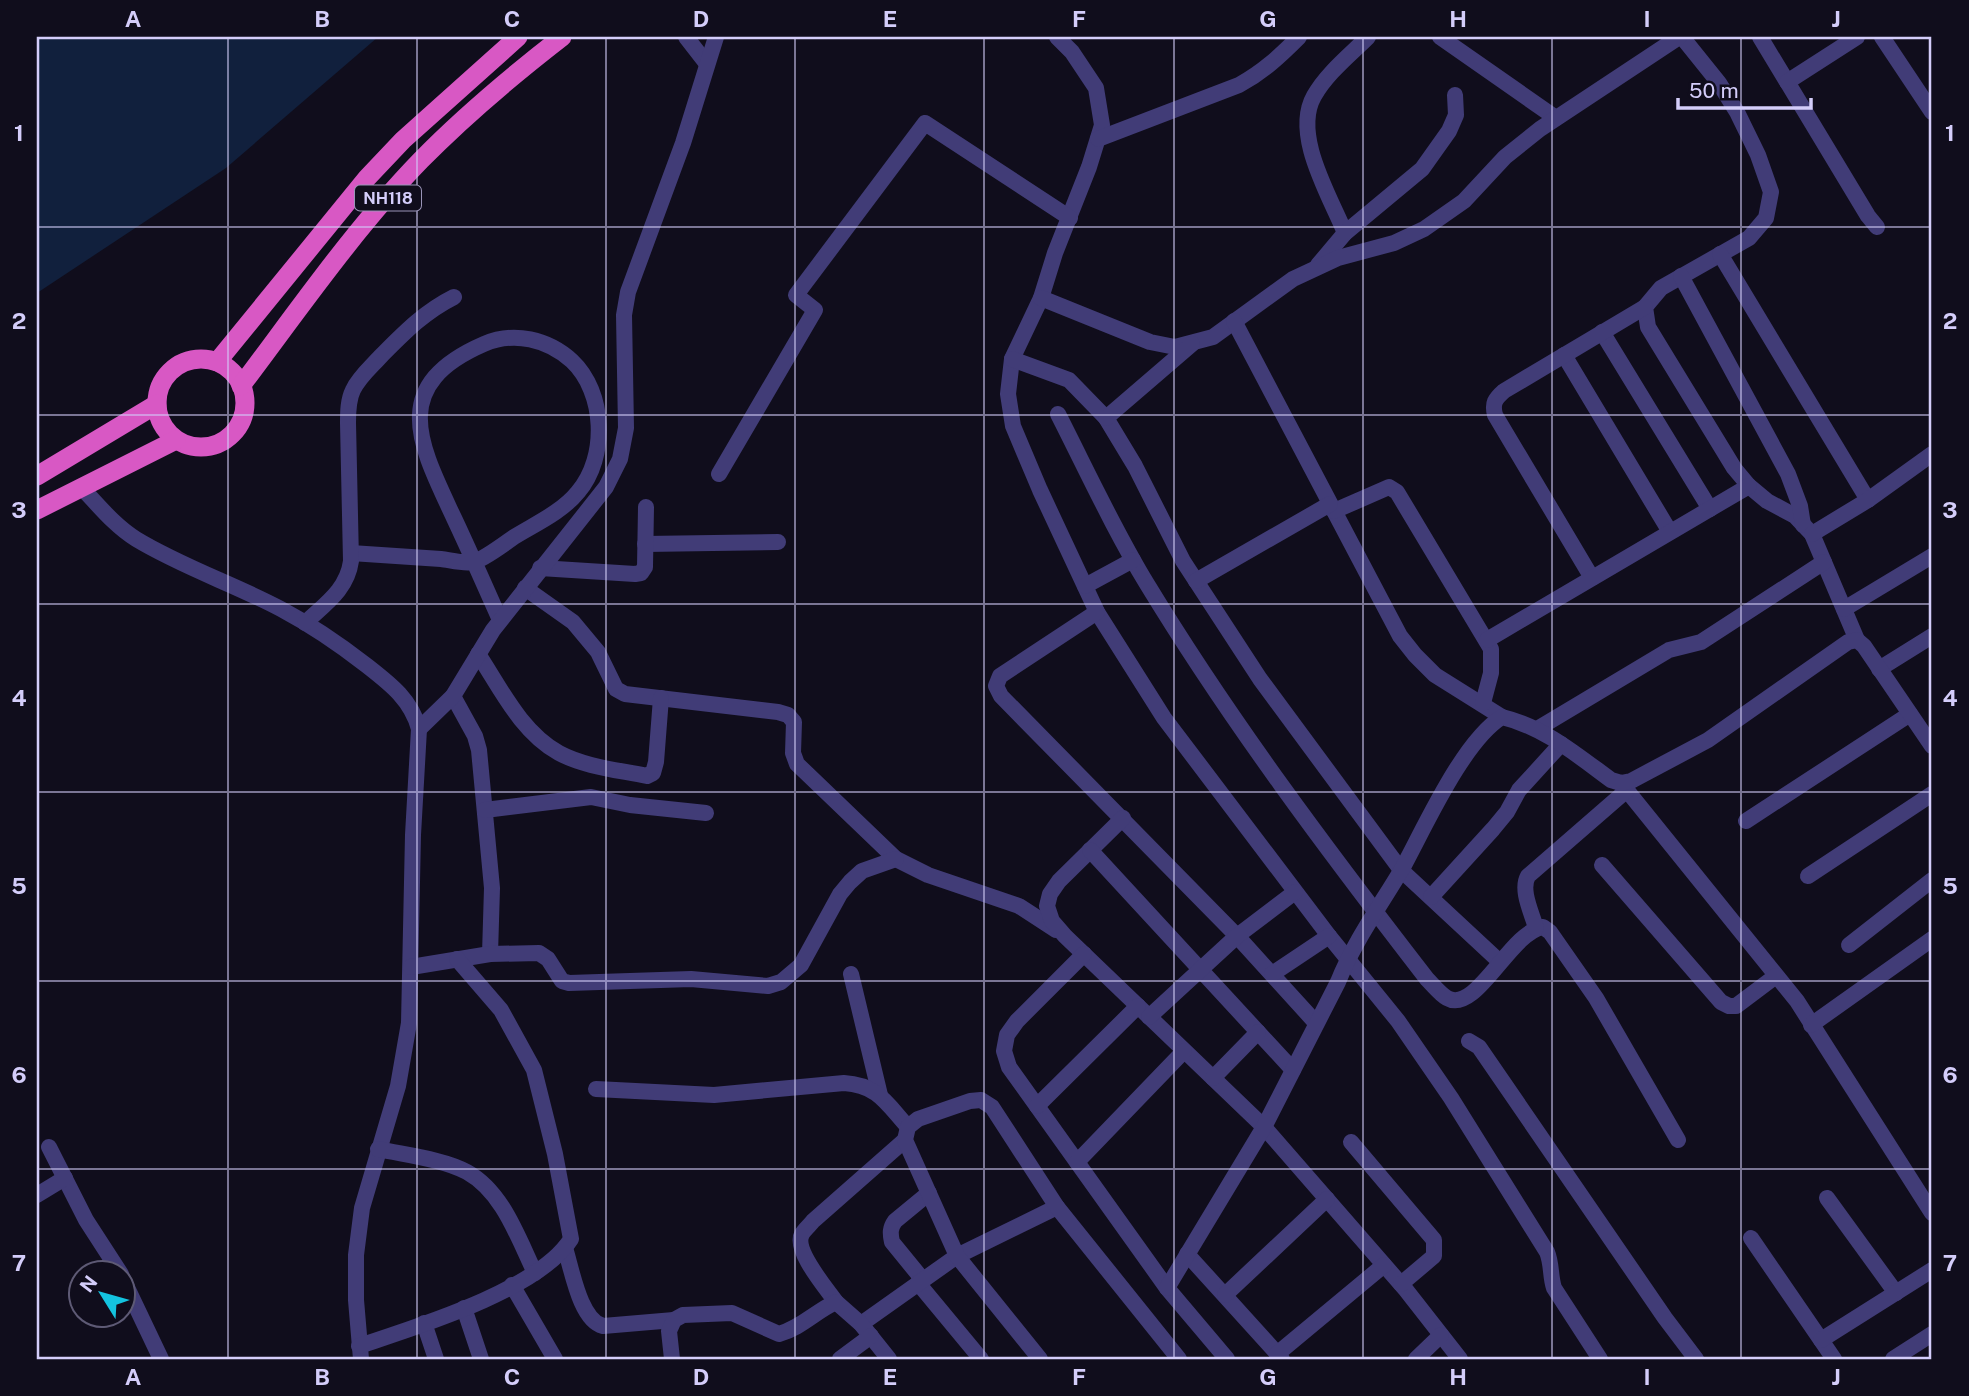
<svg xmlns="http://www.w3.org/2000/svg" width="1969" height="1396" font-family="'Public Sans',sans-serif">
<rect width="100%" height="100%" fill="#100d1c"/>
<path fill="#11203d" d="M37 37H378L226 168 37 293Z"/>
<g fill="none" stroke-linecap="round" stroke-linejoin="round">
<g stroke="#413c77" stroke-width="16">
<path d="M686 37 707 64"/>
<path d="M1057 37 1072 52 1096 88 1102 125 1089 167 1055 253 1041 298 1012 359 1008 394 1013 426 1040 490 1097 612 1164 718 1329 936 1398 1021 1451 1098 1547 1252C1552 1264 1550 1276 1554 1288L1600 1359"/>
<path d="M1440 37 1556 118"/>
<path d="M1682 37 1719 83 1737 112 1758 155 1771 192 1766 218 1749 238 1661 288 1645 307 1648 327 1734 468 1749 486 1767 501 1795 516 1812 534 1857 640"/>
<path d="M1760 37 1868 216 1877 227"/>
<path d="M1882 37 1932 112"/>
<path d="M1787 82 1857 37"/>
<path d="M1098 139 1239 85C1263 72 1280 56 1299 37"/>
<path d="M1345 233C1330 196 1292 135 1314 96 1327 73 1350 55 1368 37"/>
<path d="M1720 254 1868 500"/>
<path d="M1318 265 1345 233 1422 169 1449 131 1456 115 1455 95"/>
<path d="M1681 276 1788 474 1800 506 1803 525"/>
<path d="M1041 298 1150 342 1175 347 1213 337 1293 279 1338 258 1394 243 1424 229 1464 201 1505 157 1540 129 1679 37"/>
<path d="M1234 321 1400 636 1415 655 1435 675 1502 717"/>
<path d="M1602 332 1710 509"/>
<path d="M1564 355 1670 532"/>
<path d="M1012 359 1069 380 1106 418 1135 466 1183 561 1260 679 1401 870 1500 962"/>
<path d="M1058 414C1087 471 1114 530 1147 584 1231 722 1328 851 1427 979 1433 985 1440 994 1447 998 1476 1015 1510 932 1543 927L1550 932 1596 998 1678 1140"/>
<path d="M1106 418 1192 344"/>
<path d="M719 474 815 310 796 295 925 123 1070 218"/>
<path d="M82 488C99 506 115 526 136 539 182 567 234 584 281 609 311 625 339 644 366 665 389 683 411 699 419 729L413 835 409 1023 398 1086 362 1208 356 1255V1300L361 1359"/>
<path d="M1334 511 1389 487 1397 492 1491 649V673L1483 703"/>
<path d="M1812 534 1868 500 1932 454"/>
<path d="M645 544 778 542"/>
<path d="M351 553C381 555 411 557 441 559 450 560 463 564 473 562 483 560 504 544 514 537 535 524 562 512 578 492 608 457 605 392 572 361 548 339 514 331 484 344 387 386 420 445 454 518 470 552 485 586 500 620"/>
<path d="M540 568 635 574 641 573 645 567 646 507"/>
<path d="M1592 578 1495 415C1492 403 1495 399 1504 391L1645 307"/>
<path d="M1196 581 1330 504"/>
<path d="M1085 586 1133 560"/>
<path d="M525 588 573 622 598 652 616 689 625 694 778 712 788 715 794 722 793 753 797 764 896 859 928 875 1019 906 1056 930"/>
<path d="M1844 609 1932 556"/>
<path d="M1097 612 1000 676 996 686 1001 696 1237 936 1316 1023"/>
<path d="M305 623C325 604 347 590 351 561L348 423C348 412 348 400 353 390 359 377 371 367 381 356 404 333 424 312 454 297"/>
<path d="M1487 640 1749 486"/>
<path d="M478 654C501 689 521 732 559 753 585 767 619 770 647 776L653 773 656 762 661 698"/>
<path d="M1879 669 1932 636"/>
<path d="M453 696 475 736 479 750 492 888 490 954"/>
<path d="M419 729 453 696 493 630 606 487 620 459 626 428 624 315 628 292 683 143 716 37"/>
<path d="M1537 729 1669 650 1701 642 1824 562"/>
<path d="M1621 783 1797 1001 1932 1213"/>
<path d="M485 810 591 797 630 805 706 813"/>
<path d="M1123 818 1059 881 1050 894 1047 906 1052 921 1065 936 1264 1127 1406 1290 1460 1359"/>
<path d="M1746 821 1910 714"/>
<path d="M1090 850 1293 1070"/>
<path d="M1602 865 1721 1002 1729 1006H1736L1776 976"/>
<path d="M1808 876 1932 794"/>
<path d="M1431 897 1493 829 1507 812 1519 790 1561 744"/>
<path d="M1536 928C1532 913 1520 890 1528 876L1627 790"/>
<path d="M1849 945 1932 880"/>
<path d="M1084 954 1017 1021 1007 1035 1004 1051 1009 1067 1167 1288 1227 1359"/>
<path d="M411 967 490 954 539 953 548 959 562 981 569 983 691 979 768 986 781 982 801 965 840 894 850 882 862 871 896 859"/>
<path d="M851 974 880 1095"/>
<path d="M1272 974 1329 936"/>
<path d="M1149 1017 1237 936 1295 892"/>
<path d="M1811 1025 1932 939"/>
<path d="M1469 1041 1479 1047 1665 1318 1696 1359"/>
<path d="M1213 1078 1258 1032"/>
<path d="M596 1089 714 1095 844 1083C878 1085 887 1104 908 1127"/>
<path d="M1037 1106 1138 1006"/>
<path d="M1351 1142 1434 1240V1256L1401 1284"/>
<path d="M49 1147 86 1220 121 1274"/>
<path d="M378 1149C405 1155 443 1159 467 1172 503 1192 518 1238 535 1273"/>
<path d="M1077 1162 1184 1051"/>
<path d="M37 1195 65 1178"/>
<path d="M1827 1198 1896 1293"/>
<path d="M1751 1238 1834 1359"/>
<path d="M565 1248C572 1270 580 1320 603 1326L674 1320"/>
<path d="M1187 1254 1282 1359"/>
<path d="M122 1277 161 1359"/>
<path d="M923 1280 892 1242C890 1233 890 1228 895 1221L929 1193"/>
<path d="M918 1283 981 1359"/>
<path d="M512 1285 555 1359"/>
<path d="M1167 1288 1264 1127 1338 982C1354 942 1380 906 1402 869 1425 827 1463 741 1502 717 1544 727 1577 755 1611 780L1621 783 1631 781 1708 740 1848 642 1857 640 1864 646 1932 746"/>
<path d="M1225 1295 1327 1199"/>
<path d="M836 1302C827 1289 793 1250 802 1234 804 1230 810 1225 813 1221L905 1140"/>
<path d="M464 1308 481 1359"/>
<path d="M424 1323 436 1359"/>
<path d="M861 1324 957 1256 1057 1207"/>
<path d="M1821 1340 1932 1270"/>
<path d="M359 1346C416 1327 539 1290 571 1239L555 1154 534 1070 501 1010 457 959"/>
<path d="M1277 1354 1384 1265"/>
<path d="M672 1359 669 1331 674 1320 683 1315 732 1313 779 1334C801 1328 816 1311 836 1302L861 1324 889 1359"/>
<path d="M840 1359 871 1336"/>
<path d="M1040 1359 957 1256 905 1140 908 1127 918 1119 970 1101 981 1100 992 1107 1057 1207 1179 1359"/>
<path d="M1416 1359 1441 1335"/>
<path d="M1893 1359 1932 1334"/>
</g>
<g stroke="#d858c4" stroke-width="19">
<circle cx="201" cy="403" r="44"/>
<path d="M217 362 367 178 403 140 518 37"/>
<path d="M241 386C299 309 355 228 421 160 465 115 513 75 562 37"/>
<path d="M37 476 157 404"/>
<path d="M37 510 176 440"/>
</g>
</g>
<path fill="none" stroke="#d4cdfa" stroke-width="2" stroke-opacity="0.55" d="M228 37V1359M417 37V1359M606 37V1359M795 37V1359M984 37V1359M1174 37V1359M1363 37V1359M1552 37V1359M1741 37V1359M37 227H1932M37 415H1932M37 604H1932M37 792H1932M37 981H1932M37 1169H1932"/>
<g text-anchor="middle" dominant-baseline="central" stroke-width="5" stroke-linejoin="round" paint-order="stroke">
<rect fill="#100d1c" stroke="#9993b7" stroke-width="2" x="355" y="185.5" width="66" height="25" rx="5"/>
<g font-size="16" font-weight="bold" fill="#d4cdfa">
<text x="388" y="198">NH118</text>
</g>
</g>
<rect width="1969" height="1396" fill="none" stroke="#100d1c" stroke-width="77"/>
<g transform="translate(102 1294) rotate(307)"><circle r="33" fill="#100d1c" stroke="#5e5a75" stroke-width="2"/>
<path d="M0-5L12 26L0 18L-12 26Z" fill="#14c3df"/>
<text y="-10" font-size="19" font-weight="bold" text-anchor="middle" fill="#d4cdfa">N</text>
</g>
<path d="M1678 98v10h133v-10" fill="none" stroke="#d4cdfa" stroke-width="3.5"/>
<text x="1689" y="98" font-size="21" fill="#d4cdfa" stroke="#100d1c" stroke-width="5" paint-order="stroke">50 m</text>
<rect x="38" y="38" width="1892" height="1320" fill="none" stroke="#d4cdfa" stroke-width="2.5"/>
<g font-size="23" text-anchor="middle" font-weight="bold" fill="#d4cdfa">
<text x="133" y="27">A</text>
<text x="322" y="27">B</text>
<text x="512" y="27">C</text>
<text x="701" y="27">D</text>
<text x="890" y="27">E</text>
<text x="1079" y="27">F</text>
<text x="1268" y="27">G</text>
<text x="1458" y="27">H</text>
<text x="1647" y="27">I</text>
<text x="1836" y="27">J</text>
<text x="19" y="141">1</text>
<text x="1950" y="141">1</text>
<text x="19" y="329">2</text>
<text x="1950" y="329">2</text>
<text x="19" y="518">3</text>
<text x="1950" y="518">3</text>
<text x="19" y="706">4</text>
<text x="1950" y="706">4</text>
<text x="19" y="894">5</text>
<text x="1950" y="894">5</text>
<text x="19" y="1083">6</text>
<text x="1950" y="1083">6</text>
<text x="19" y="1271">7</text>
<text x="1950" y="1271">7</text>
<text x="133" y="1385">A</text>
<text x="322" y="1385">B</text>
<text x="512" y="1385">C</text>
<text x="701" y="1385">D</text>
<text x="890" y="1385">E</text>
<text x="1079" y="1385">F</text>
<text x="1268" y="1385">G</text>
<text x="1458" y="1385">H</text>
<text x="1647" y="1385">I</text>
<text x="1836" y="1385">J</text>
</g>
</svg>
